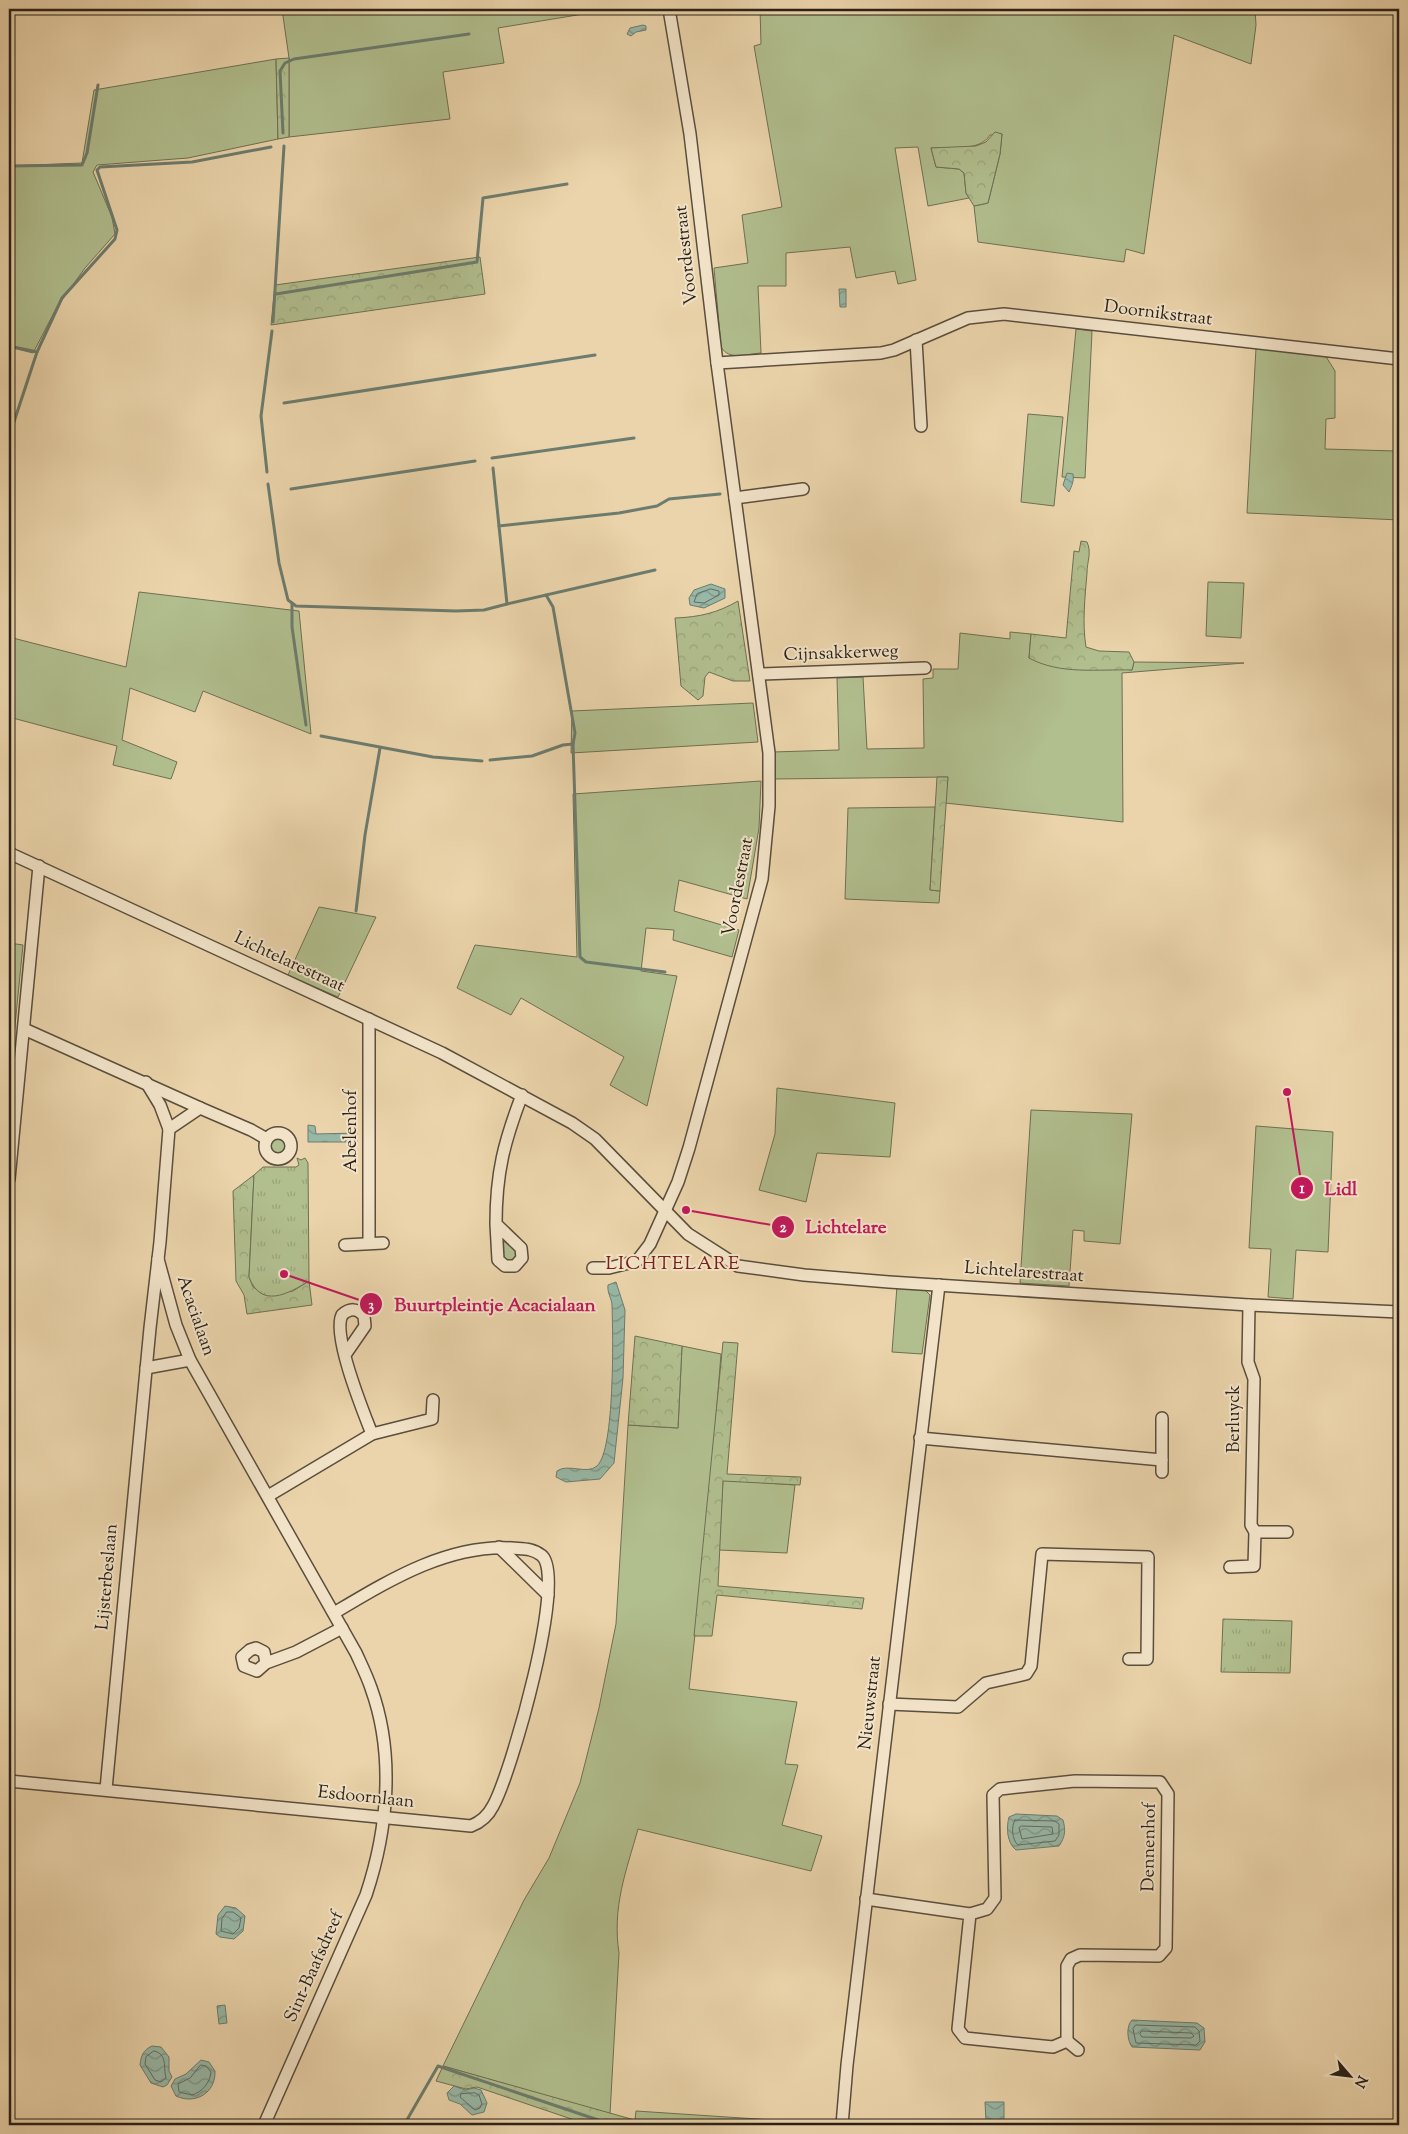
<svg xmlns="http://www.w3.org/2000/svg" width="1408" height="2134" font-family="'Sorts Mill Goudy',serif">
<defs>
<pattern id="forest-crowns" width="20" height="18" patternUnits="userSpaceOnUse" patternTransform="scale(1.25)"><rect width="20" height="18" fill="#b1be8e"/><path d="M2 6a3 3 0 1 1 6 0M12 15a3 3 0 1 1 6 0" fill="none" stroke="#98a37a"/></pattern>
<pattern id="park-tufts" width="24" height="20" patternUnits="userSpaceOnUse" patternTransform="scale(1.25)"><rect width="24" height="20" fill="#b1be8e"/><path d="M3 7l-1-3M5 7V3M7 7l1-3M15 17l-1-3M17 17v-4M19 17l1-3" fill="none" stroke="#98a37a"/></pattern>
<pattern id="water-waves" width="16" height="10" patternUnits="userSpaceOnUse" patternTransform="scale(1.25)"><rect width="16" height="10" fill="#98b8a7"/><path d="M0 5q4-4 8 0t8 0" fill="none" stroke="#7c9587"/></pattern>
</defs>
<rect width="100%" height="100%" fill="#ebd4ab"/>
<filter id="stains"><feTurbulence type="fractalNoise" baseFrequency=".004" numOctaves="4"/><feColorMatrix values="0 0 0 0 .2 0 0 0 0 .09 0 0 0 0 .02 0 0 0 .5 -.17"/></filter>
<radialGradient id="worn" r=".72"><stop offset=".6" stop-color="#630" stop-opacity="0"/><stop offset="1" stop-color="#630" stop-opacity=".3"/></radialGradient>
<g fill="#b1be8e" stroke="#6e7053">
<path d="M282 9H614L498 28 504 63 443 72 450 119 289 137V58Z"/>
<path d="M760 9H1255L1256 25 1251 64 1174 35 1144 254 1126 249 1124 262 978 242 974 206 988 203 1000 154 1002 134 990 135C980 152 948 147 931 148L936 167 959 169 964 173 966 193 969 198 928 206 918 147 895 148 916 280 898 284 895 271 856 278 850 247 786 253V286H758L761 353C747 354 729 361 721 347L714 268 748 263 742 215 782 207 754 46 761 44Z"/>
<path d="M276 59 278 139 188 158 97 165 93 172 112 217 115 234 85 268 57 307 33 353 9 347V166L82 163 94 90Z"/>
<path d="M1076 329 1092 331 1085 478 1062 477Z"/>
<path d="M1256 348 1325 355 1335 371V418L1326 419 1325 449 1396 451V473H1399V520L1247 513Z"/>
<path d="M1028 414 1063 417 1054 506 1021 502Z"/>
<path d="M1208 582 1244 583 1241 638 1206 636Z"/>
<path d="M139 592 299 611 311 734 203 691 195 712 130 688 122 740 177 762 171 779 113 765 117 746 9 717V637L126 667Z"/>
<path d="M1010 632 1031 634 1029 658 1132 670 1134 662 1244 663 1122 673 1123 822 945 803 948 777 773 779 772 752 839 750 837 678 863 677 867 749 924 748 923 679 933 678V669H958L960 633 1010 639Z"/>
<path d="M753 703 758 742 571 753 572 711Z"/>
<path d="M761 781 759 828 747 899 679 880 674 911 739 930 732 957 673 940 674 930 646 928 641 971 677 976 647 1106 610 1085 624 1057 521 998 511 1015 457 988 475 945 577 957 573 794Z"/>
<path d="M935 807 930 890 940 891 939 903 845 899 848 808Z"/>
<path d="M319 907 376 917 338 997 288 975Z"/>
<path d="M9 943 23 945 9 1086Z"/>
<path d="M777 1088 895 1103 890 1157 817 1153 806 1202 759 1190 775 1134Z"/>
<path d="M1031 1110 1132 1114 1120 1244 1084 1241V1231L1073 1230 1069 1286 1020 1283Z"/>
<path d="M1256 1126 1333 1132 1328 1252 1296 1250 1293 1299 1268 1297 1271 1249 1249 1248Z"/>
<circle cx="278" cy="1146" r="9"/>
<path d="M507 1241 519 1250V1257L509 1263 503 1258 502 1243Z"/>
<path d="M897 1286 924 1289 930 1295 922 1354 892 1352Z"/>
<path d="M682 1346 721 1354 709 1507 689 1689 797 1702 785 1764 798 1765 782 1825 822 1836 811 1871 638 1829C626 1872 612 1907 619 1953L610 2114 443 2066 524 1900 549 1858 580 1783 599 1708 616 1624 628 1425 678 1428Z"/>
<path d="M723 1480 795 1485 787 1553 719 1550Z"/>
<path d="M636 2111 833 2124V2125H635L637 2121 635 2120Z"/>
</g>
<g fill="url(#forest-crowns)" stroke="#6e7053">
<path d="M289 58V137L278 139 276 59Z"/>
<path d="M995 132 1002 134 1000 154 988 203 974 206 966 193 964 173 959 169 936 167 931 148 976 146 986 142Z"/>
<path d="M480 257 485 294 271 325 275 285Z"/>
<path d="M1081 541 1087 542C1092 553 1087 561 1087 573 1085 597 1082 623 1086 647L1099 651 1129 652 1134 662 1132 670C1098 669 1060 675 1029 658L1031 634 1066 638 1074 551 1079 552Z"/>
<path d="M738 601 750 681H733L709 672 705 677 703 696 698 700 681 686 675 618C700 617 717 613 738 601Z"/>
<path d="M937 777H948L940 891 930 890Z"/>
<path d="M254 1175 249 1277 253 1287 266 1295 293 1291 309 1281 312 1305 247 1314 244 1295 236 1281 233 1191Z"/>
<path d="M635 1336 682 1346 678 1428 628 1425Z"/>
<path d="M723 1342 738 1343 727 1474 801 1477 800 1485 723 1481 718 1586 864 1598 862 1609 717 1595 712 1636H694Z"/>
<path d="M443 2066 631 2119 637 2121 635 2125H589L477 2087 466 2089 436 2081Z"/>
</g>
<g fill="url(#park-tufts)" stroke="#6e7053">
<path d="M297 1158 301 1160 305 1158 308 1163 309 1281C288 1294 261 1309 249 1277L254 1175 263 1167H296L299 1165Z"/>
<path d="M1223 1619 1292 1621 1290 1673 1221 1672Z"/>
</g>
<g fill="url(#water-waves)" stroke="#6c7c6e">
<path d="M643 25 646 26V30L636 32 631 36 627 34 630 28Z"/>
<path d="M839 289H846V307H840Z"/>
<path d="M1067 473 1073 474C1074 482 1072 485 1069 492L1063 485Z"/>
<path d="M711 584 725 589V598L704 608 690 605 689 598 694 590Z"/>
<path d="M308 1125 315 1126 316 1134 357 1133V1142H308Z"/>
<path d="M616 1282 625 1310 623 1378 614 1463 600 1479 566 1482 556 1477 557 1471C568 1463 587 1475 597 1466 615 1450 613 1334 612 1306 612 1298 607 1294 608 1285Z"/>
<path d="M1016 1814 1057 1816 1063 1820C1066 1831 1065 1837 1059 1846L1016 1850C1007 1843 1006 1828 1009 1817Z"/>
<path d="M225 1906 236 1908 245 1916 243 1931 234 1939 220 1937 216 1934 218 1915Z"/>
<path d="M225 2005 227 2023 219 2024 217 2006Z"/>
<path d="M1132 2020 1197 2023 1204 2028 1205 2042 1200 2050 1132 2047C1127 2040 1126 2026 1132 2020Z"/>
<path d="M152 2046 161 2047 169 2057V2071L172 2077 167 2085 163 2087 151 2083 140 2065C141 2056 143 2050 152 2046Z"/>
<path d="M201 2060 209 2062 215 2071C216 2093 195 2105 176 2096L171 2086 175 2079 186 2074Z"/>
<path d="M454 2086 465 2090 474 2088 481 2090 487 2103 484 2112 472 2115 460 2104 449 2100 447 2093Z"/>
<path d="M985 2102H1004V2122H986Z"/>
</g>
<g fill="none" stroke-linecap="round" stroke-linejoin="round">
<g stroke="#616c60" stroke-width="1">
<path d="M711 589 719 591V595L704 603 694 602 697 594Z"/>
<path d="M1015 1820 1055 1821 1059 1824V1835L1055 1841 1018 1845C1012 1840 1011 1826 1015 1820Z"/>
<path d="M1022 1826 1052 1827 1053 1834 1022 1839 1019 1828Z"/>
<path d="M227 1912H233L241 1918 239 1928 233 1934 221 1931 222 1919Z"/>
<path d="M1136 2025 1195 2027 1199 2031 1200 2041 1196 2045 1136 2043 1133 2029Z"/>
<path d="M1142 2031 1191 2033 1194 2036 1191 2038 1142 2037 1140 2034Z"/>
<path d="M154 2051C168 2054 163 2067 166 2078L161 2082 155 2080 145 2064 146 2057Z"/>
<path d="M201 2065 206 2066 211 2072C210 2083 202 2092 192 2095L179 2092 178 2084 190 2078Z"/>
<path d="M475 2093 479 2095 482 2104 480 2108 475 2110 460 2097 461 2094Z"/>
</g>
<g stroke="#6c7c6e" stroke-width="3">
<path d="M283 133 280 71 285 63 294 59 469 34"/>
<path d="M9 166 82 165 87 153 98 85"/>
<path d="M276 294 477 262 483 198 567 184"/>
<path d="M273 322 284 146"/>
<path d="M9 346 37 352 62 298 115 239 117 230 97 170 100 167 192 162 271 147"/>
<path d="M284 403 595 355"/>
<path d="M9 437 37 352"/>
<path d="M492 458 634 438"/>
<path d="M493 468 499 526"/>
<path d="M267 472 261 416 272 331"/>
<path d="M268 484 279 563 288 600 296 606 456 611 484 610 507 604 499 526 619 513 657 506 669 499 720 494"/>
<path d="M291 489 475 461"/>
<path d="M546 595 553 607 575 733 573 744 580 957 586 962 665 972"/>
<path d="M292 603V627L306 725"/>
<path d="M507 604 655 570"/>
<path d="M321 736 433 757 482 761"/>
<path d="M490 760 532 756 563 745 573 744"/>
<path d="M356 911 365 835 380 748"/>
<path d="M404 2125 438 2066 613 2125"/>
</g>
<defs>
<g id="minor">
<path d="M916 340 921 426"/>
<path d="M717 363 881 353 894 350 968 318 1004 314 1399 359"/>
<path d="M735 498 803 489"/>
<path d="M759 674 925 668"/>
<path d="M9 853 442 1053 572 1123 595 1139 688 1234 738 1266 804 1275 889 1282 1249 1305 1399 1312"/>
<path d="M369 1019V1243"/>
<path d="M24 1029 200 1108"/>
<path d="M146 1082 160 1105 169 1129"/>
<circle cx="278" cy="1146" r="13"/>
<path d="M9 1179 39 866"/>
<path d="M496 1224 498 1260 505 1266H515L522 1258 521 1248 496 1224C496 1173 504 1142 522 1095"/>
<path d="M345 1245 383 1243"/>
<path d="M158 1259 176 1325 190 1360 356 1653C361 1664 367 1676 371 1688 395 1754 388 1829 366 1895L264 2125"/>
<path d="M593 1268H609L637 1261 650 1244 678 1182 689 1148 762 879 769 806V753L717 363 690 134 669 9"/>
<path d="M345 1355 365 1326 364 1316C357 1308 350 1308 342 1315 332 1335 363 1411 372 1434"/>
<path d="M146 1368 190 1360"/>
<path d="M920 1438 1162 1460"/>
<path d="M1162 1472V1418"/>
<path d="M268 1496 372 1434 432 1419 433 1400"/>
<path d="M1255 1532H1287"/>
<path d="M499 1547 548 1595"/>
<path d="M1230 1567 1254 1566 1255 1532 1251 1525 1254 1379 1248 1362 1249 1305"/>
<path d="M266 1663 264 1652 256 1648 250 1650 242 1657 244 1666 257 1671 266 1663 296 1652 342 1628"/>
<path d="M889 1704 958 1707 986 1683 1026 1674 1031 1666 1042 1554 1148 1557 1147 1659H1129"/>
<path d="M9 1781 471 1826C481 1822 488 1816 493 1806 510 1777 569 1573 541 1555 532 1548 523 1549 512 1548 447 1544 388 1581 334 1613"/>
<path d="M106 1789 150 1328 160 1242 169 1129 200 1108 251 1130 267 1139"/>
<path d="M866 1899 970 1914 987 1909 995 1898 993 1795 1000 1789 1075 1781 1160 1782 1168 1794 1166 1948 1159 1956 1080 1955 1071 1959 1067 1966V2041L1053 2047 965 2038 958 2029 970 1914"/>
<path d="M1067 2041 1078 2050"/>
<path d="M842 2125 847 2065 939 1285"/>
</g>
</defs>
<use href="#minor" stroke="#5a4e3d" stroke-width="14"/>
<use href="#minor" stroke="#f2e3c8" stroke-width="11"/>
</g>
<g text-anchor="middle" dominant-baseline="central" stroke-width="4" stroke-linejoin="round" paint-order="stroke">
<g font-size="18" fill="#2a2118" stroke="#f2e3c8">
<text transform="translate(687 255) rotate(-96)">Voordestraat</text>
<text transform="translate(1158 314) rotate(7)">Doornikstraat</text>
<text transform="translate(841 654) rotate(-2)">Cijnsakkerweg</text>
<text transform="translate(739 887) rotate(-79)">Voordestraat</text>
<text transform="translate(289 963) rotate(25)">Lichtelarestraat</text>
<text transform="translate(352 1131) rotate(-90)">Abelenhof</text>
<text transform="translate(1024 1273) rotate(4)">Lichtelarestraat</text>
<text transform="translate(195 1316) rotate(71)">Acacialaan</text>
<text transform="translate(1235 1419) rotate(-90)">Berluyck</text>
<text transform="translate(108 1577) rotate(-85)">Lijsterbeslaan</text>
<text transform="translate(871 1703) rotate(-84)">Nieuwstraat</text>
<text transform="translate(366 1798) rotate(6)">Esdoornlaan</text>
<text transform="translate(1150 1847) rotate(-89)">Dennenhof</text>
<text transform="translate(315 1967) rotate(-66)">Sint-Baafsdreef</text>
</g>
<g font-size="19" letter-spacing="1" fill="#7a1f14" stroke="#f2e3c8">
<text x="673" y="1264">LICHTELARE</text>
</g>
</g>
<path fill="none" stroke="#c2185b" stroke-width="2" d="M1287 1092L1302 1188M686 1210L783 1227M284 1274L371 1304"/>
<g fill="#c2185b" stroke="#f2e3c8" stroke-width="2">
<circle cx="1287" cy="1092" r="5"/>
<circle cx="686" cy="1210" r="5"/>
<circle cx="284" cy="1274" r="5"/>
<circle cx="1302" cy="1188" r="12"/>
<circle cx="783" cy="1227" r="12"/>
<circle cx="371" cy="1304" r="12"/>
</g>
<g font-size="15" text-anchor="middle" font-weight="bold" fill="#fff">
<text x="1302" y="1193">1</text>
<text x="783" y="1232">2</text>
<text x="371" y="1310">3</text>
</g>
<g font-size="19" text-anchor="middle" font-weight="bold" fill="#c2185b" stroke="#f2e3c8" stroke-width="4" stroke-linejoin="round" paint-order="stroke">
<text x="1341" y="1195">Lidl</text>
<text x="846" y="1233">Lichtelare</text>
<text x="495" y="1311">Buurtpleintje Acacialaan</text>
</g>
<rect width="1408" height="2134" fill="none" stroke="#ebd4ab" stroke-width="30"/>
<rect x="10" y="10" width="1388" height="2114" fill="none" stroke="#2a2118" stroke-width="2.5"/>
<rect x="15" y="15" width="1378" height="2104" fill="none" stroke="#2a2118"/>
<g transform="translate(1350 2076) rotate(118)" stroke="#f2e3c8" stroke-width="4" paint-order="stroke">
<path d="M0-4L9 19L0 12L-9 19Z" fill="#2a2118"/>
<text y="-8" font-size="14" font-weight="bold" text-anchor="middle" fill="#2a2118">N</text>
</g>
<rect width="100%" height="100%" filter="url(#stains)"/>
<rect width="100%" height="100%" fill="url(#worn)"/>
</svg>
